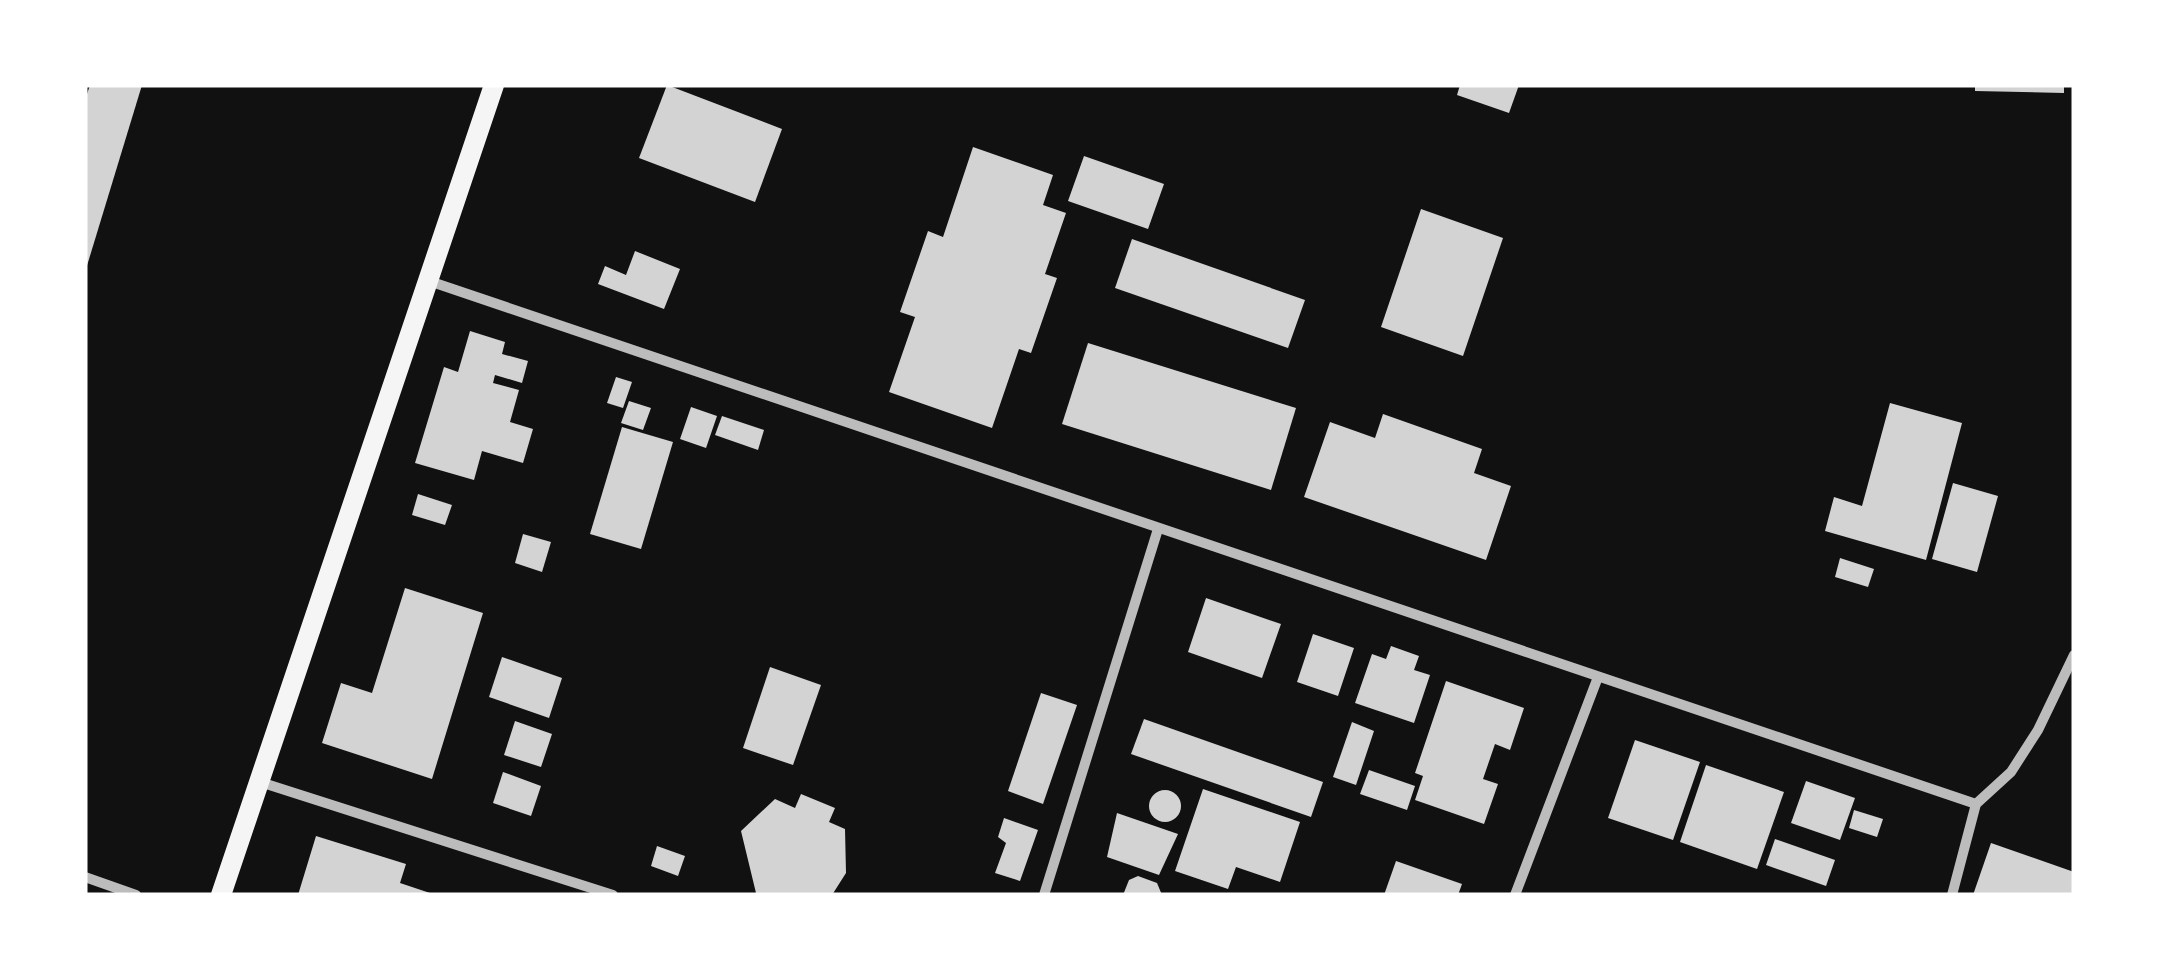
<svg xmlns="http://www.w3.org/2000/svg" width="2159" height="980" font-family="Lora,serif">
<rect width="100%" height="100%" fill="#111"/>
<g fill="#d3d3d3">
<path d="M90 85H142L86 269 85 100Z"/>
<path d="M667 85 782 129 755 202 639 158Z"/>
<path d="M1460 85H1519L1509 113 1457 95Z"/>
<path d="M1975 85H2064V93L1975 91Z"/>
<path d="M973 147 1053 175 1043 205 1066 213 1045 274 1057 278 1031 353 1019 349 992 428 889 392 915 317 900 312 928 231 943 237Z"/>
<path d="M1084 156 1164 184 1148 229 1068 201Z"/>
<path d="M1421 209 1503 238 1463 356 1381 327Z"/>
<path d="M1132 239 1305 300 1288 348 1115 288Z"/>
<path d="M635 251 680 269 664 309 598 284 605 266 626 275Z"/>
<path d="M470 331 505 342 502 354 528 361 522 383 495 375 493 383 519 390 510 422 533 429 523 463 482 451 474 480 415 463 444 367 458 372Z"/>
<path d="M1088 343 1296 408 1271 490 1062 424Z"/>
<path d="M616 377 632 382 623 408 607 403Z"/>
<path d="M629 401 651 408 643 430 621 423Z"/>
<path d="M1890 403 1962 423 1926 560 1825 531 1834 497 1862 506Z"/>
<path d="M691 407 717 416 706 448 680 439Z"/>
<path d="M1383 414 1482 449 1474 473 1511 486 1486 560 1304 497 1330 422 1375 438Z"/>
<path d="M722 416 764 430 758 450 715 435Z"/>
<path d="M622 427 673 442 641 549 590 534Z"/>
<path d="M1953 483 1998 496 1977 572 1932 559Z"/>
<path d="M418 494 452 505 445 525 412 515Z"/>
<path d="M523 534 551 542 542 572 515 563Z"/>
<path d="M1840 558 1874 569 1868 587 1835 577Z"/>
<path d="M405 588 483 613 432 779 322 743 341 683 372 693Z"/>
<path d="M1206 598 1281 624 1262 678 1188 652Z"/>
<path d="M1313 634 1354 648 1338 696 1297 682Z"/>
<path d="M1391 646 1419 656 1414 670 1430 675 1414 723 1355 703 1372 654 1386 659Z"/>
<path d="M502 657 562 678 549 718 489 697Z"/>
<path d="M770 667 821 685 793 765 743 748Z"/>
<path d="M1446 681 1524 708 1510 750 1495 744 1483 779 1498 784 1484 824 1415 800 1423 776 1415 773Z"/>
<path d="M1041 693 1077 705 1043 804 1008 791Z"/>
<path d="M1144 719 1323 782 1311 817 1131 754Z"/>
<path d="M515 721 552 734 541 767 504 755Z"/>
<path d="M1352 722 1374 731 1356 785 1333 777Z"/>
<path d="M1635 740 1700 762 1673 840 1608 818Z"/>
<path d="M1706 765 1784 792 1757 869 1680 842Z"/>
<path d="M1369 770 1415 786 1407 810 1360 794Z"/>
<path d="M503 772 541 786 531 816 493 803Z"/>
<path d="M1806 781 1855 798 1840 840 1791 823Z"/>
<path d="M1203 789 1300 822 1280 882 1236 867 1228 889 1175 871Z"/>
<circle cx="1165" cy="806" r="16"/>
<path d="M801 794 835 808 829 822 845 829 846 873 832 895 756 893 741 831 775 799 795 808Z"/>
<path d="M1854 810 1883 819 1877 837 1849 828Z"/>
<path d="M1117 813 1178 834 1159 875 1107 857Z"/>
<path d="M1004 818 1038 830 1020 881 995 873 1006 843 998 837Z"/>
<path d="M316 836 406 864 400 883 436 895H298Z"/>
<path d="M1775 839 1835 860 1826 886 1766 865Z"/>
<path d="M1991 843 2074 872V895H1973Z"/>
<path d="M657 846 685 856 678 876 651 866Z"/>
<path d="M1396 861 1462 884 1458 895H1384Z"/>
<path d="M1138 876 1157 883 1162 895H1123L1129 880Z"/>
</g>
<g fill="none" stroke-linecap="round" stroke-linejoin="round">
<g stroke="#bcbcbc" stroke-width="10">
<path d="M429 281 1976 804"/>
<path d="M260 782 613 895"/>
<path d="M85 877 136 895"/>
<path d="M1044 895 1158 529"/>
<path d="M1515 895 1598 677"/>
<path d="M1952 895 1976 804 2011 772 2038 730 2074 655"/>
</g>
<path stroke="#f5f5f5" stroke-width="20" d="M221 895 494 85"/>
</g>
<rect width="2159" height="980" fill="none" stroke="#ffffff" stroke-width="175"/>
</svg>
